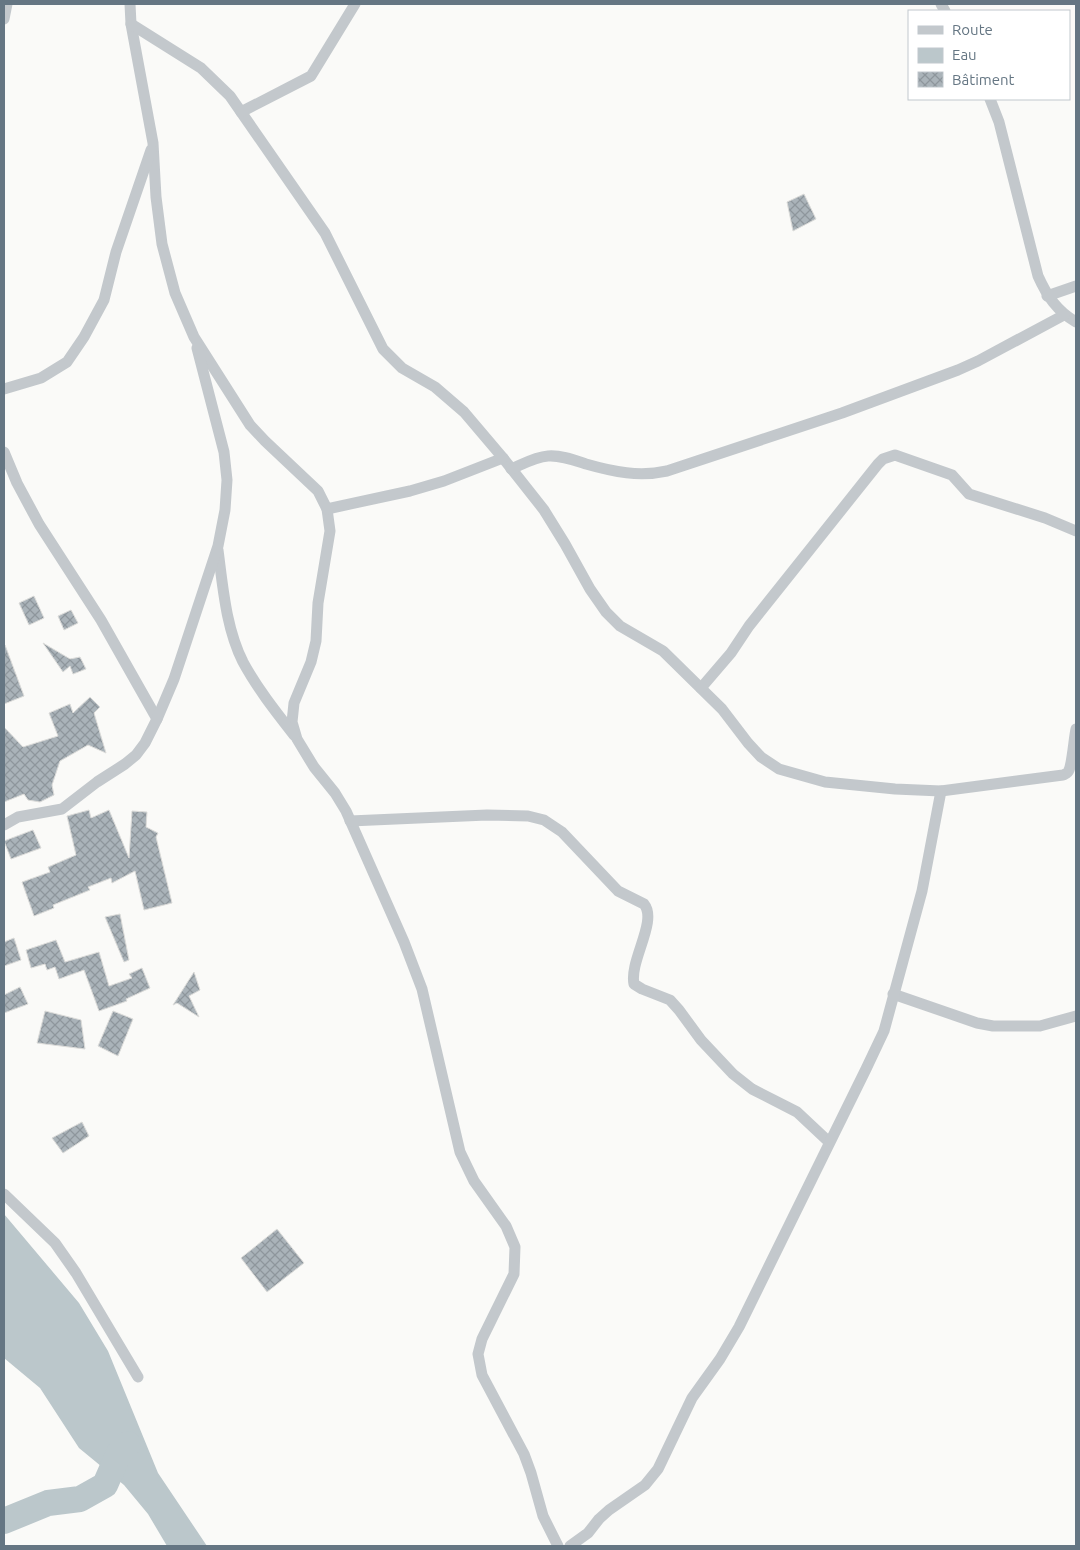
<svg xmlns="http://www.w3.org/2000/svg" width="1080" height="1550" font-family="Ubuntu,sans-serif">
<defs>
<pattern id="building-cross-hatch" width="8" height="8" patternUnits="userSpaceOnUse" patternTransform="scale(1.25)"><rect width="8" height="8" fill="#aab3b9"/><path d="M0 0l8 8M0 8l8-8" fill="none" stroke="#8e969c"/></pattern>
</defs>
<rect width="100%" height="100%" fill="#fafaf8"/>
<path fill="#bbc7cb" d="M4 1214 79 1303 108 1351 158 1473 207 1546H167L148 1514 124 1485 79 1448 40 1388 4 1358Z"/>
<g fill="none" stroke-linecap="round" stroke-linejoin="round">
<path stroke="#bbc7cb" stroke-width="26" d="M4 1521 48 1503 80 1499 105 1485 119 1453 128 1444"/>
</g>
<g fill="url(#building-cross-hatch)" stroke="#dcdcda">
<path d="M804 194 816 219 793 231 787 202Z"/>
<path d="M34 596 44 618 29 625 19 603Z"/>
<path d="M71 610 78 623 64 630 58 616Z"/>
<path d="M43 643 70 659 80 657 86 669 73 674 70 666 63 672Z"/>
<path d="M5 645 24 696 4 704V646Z"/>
<path d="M90 697 100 707 94 713 106 753 88 745 60 761 52 785 54 795 40 802 28 800 24 794 4 802V727L23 747 58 736 49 713 70 704 73 713Z"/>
<path d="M89 810 91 818 109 810 129 858 132 811 147 812 146 827 158 833 156 837 172 903 144 910 135 871 112 883 111 878 88 887 90 890 53 905 54 908 34 916 22 882 50 872 48 867 76 855 67 816Z"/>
<path d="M33 830 41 848 11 859 4 841Z"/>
<path d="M120 914 129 960 124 962 105 917Z"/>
<path d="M14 938 21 960 4 966V942Z"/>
<path d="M56 940 65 962 99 952 109 986 132 978 129 974 142 968 150 988 126 999 127 1001 99 1011 84 970 59 979 55 967 47 970 45 964 31 968 26 950Z"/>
<path d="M194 972 200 990 189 996 199 1017 177 1003 173 1005Z"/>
<path d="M20 987 28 1004 4 1013V995Z"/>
<path d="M45 1011 81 1020 85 1049 37 1043Z"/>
<path d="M113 1011 133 1019 118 1056 98 1046Z"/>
<path d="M82 1122 89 1136 63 1153 52 1138Z"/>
<path d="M277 1229 304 1263 267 1292 241 1258Z"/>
</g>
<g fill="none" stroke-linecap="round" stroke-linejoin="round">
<g stroke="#c3c8cc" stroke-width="11">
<path d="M130 4 131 24 153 143 156 197 162 244 175 293 194 337 250 425 265 441 318 491 327 509 330 531 318 603 316 641 311 662 294 703 292 722 297 739 314 767 335 793 346 811 404 942 422 989 460 1152 474 1181 506 1226 515 1247 514 1274 482 1339 478 1354 482 1375 524 1454 531 1473 543 1516 558 1546"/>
<path d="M941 4 945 11"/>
<path d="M4 19 7 4"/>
<path d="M131 24 201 68 230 96 325 233 383 349 402 368 435 387 464 412 503 458 544 510 565 544 590 589 606 612 620 626 663 651 722 709 748 743 761 757 779 769 825 782 895 789 941 791 1063 775C1067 773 1068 773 1069 770 1072 764 1074 738 1076 729"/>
<path d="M990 99 999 122 1038 276C1047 296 1057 311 1076 322"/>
<path d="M241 112 311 76 355 4"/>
<path d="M1047 296 1076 286"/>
<path d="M4 389 41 378 67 362 84 337 104 300 116 252 151 150"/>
<path d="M4 452 17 483 39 524 101 620 157 719"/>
<path d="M511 469C523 464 535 457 548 456 561 455 574 460 586 464 614 472 639 477 667 471L842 413 958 370 978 361 1064 315"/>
<path d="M327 509 410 491 444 481 503 458"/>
<path d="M218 550C223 588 226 628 243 662 257 688 276 712 294 735"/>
<path d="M701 688 731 653 749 626 878 464 883 459 895 455 952 475 969 494 1045 518 1076 531"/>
<path d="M350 821 487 815 528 816 544 820 562 832 618 891 644 904C658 921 629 961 634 984L642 989 670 1000 679 1010 701 1040 733 1074 752 1089 797 1112 829 1142"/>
<path d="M4 825 18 817 62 809 97 782 125 764 136 755 145 743 157 719 174 679 218 546 225 510 227 480 224 452 197 348"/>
<path d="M893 994 977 1023 993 1026H1040L1076 1016"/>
<path d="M4 1194 55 1243 76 1273 138 1377"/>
<path d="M570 1546 588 1533 599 1519 609 1510 645 1485 658 1469 692 1398 720 1359 739 1327 866 1069 884 1031 922 891 941 791"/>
</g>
</g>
<rect width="1080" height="1550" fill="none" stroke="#657683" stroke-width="10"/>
<rect x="908" y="10" width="162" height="90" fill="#ffffff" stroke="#c1c8cd"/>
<rect x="918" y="26" width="25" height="8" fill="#c3c8cc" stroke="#c1c8cd"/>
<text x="952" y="35" font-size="15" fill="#657683">Route</text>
<rect x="918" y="48" width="25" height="15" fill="#bbc7cb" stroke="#c1c8cd"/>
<text x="952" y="60" font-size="15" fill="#657683">Eau</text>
<rect x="918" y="72" width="25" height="15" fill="url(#building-cross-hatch)" stroke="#c1c8cd"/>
<text x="952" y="85" font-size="15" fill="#657683">Bâtiment</text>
</svg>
